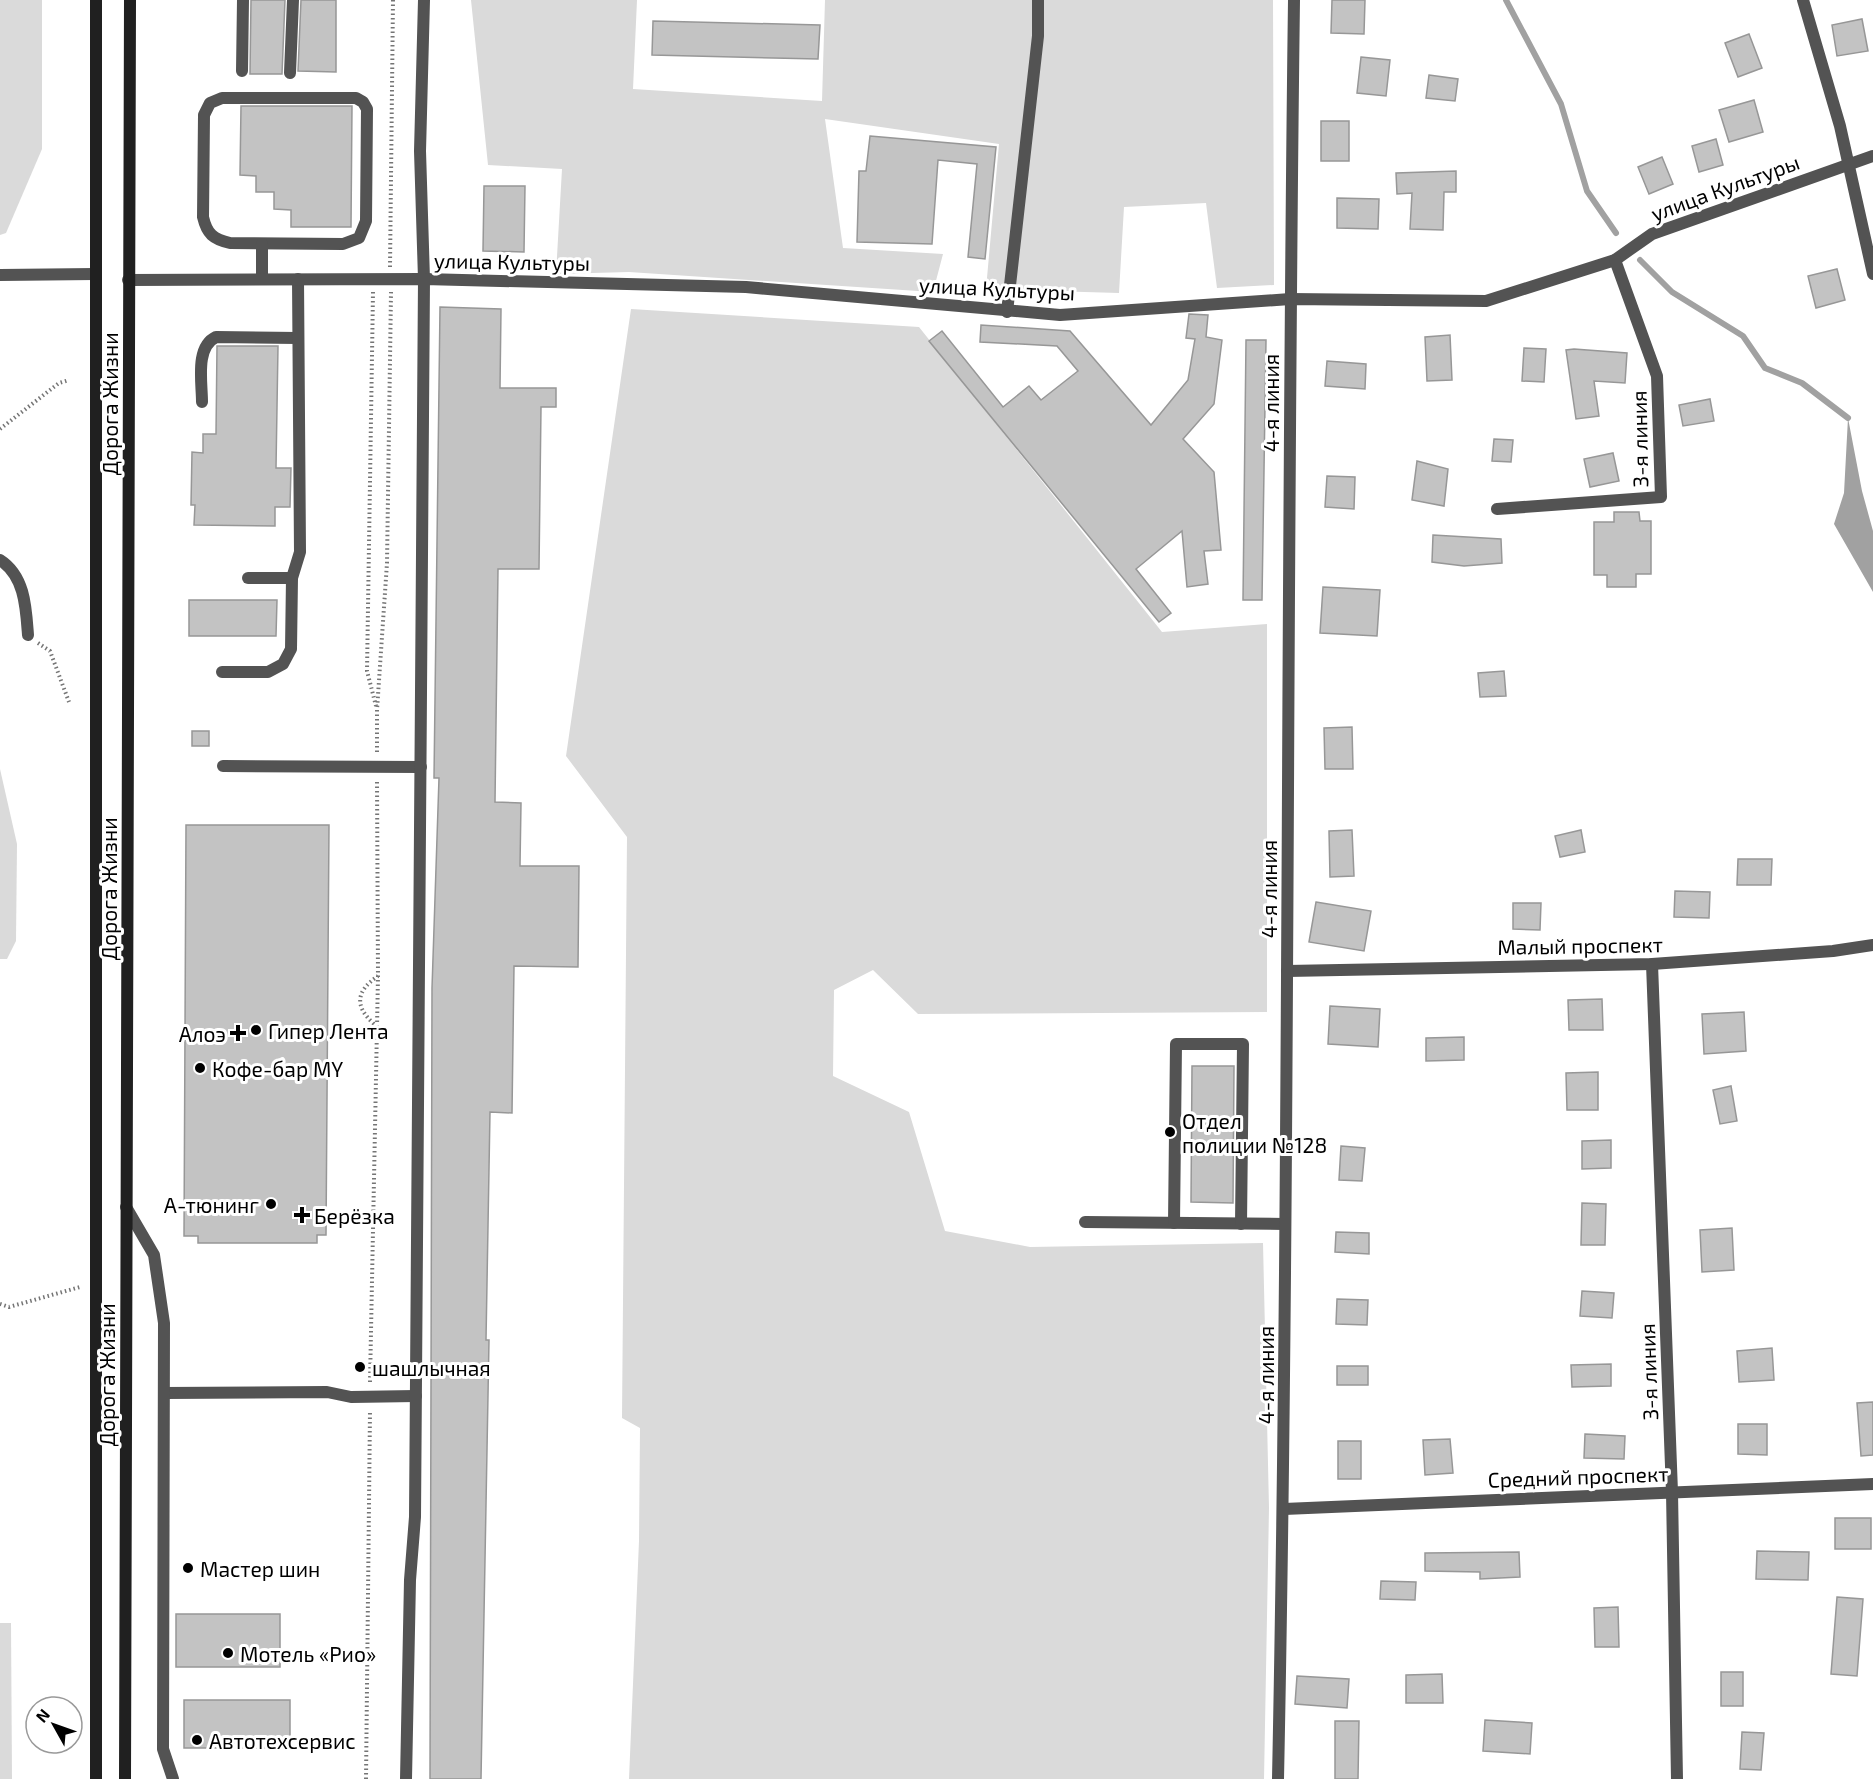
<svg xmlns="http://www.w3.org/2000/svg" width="1873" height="1779" font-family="'Exo 2',sans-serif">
<rect width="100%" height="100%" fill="#fff"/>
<g fill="#dadada">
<path d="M0 0H42V149L6 233 0 235Z"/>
<path d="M471 0H637L633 89 822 101 825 0H1273L1274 285 1217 288 1206 203 1124 207 1119 293 986 289 999 144 825 119 843 248 943 254 933 292 629 272 556 274 562 169 488 165Z"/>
<path d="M631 309 919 327 1162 632 1267 624V1012L918 1014 873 970 834 990 833 1076 909 1112 945 1231 1030 1247 1263 1243 1269 1508 1264 1779H629L639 1541 640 1428 622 1418 627 837 566 756Z"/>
<path d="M0 769 17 844 16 941 7 959H0Z"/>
<path d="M0 1623H11L12 1779H0Z"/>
</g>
<path fill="#a1a1a1" d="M1848 418 1862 491 1873 531V592L1834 524 1844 493Z"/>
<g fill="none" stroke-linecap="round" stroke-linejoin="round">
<g stroke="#a1a1a1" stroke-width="6">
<path d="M1506 0 1561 104 1587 191 1616 233"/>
<path d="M1640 260 1672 292 1743 336 1765 368 1802 383 1848 418"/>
</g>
</g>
<g fill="#c3c3c3" stroke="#979797" stroke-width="1.5">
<path d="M251 0H285L282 74H250Z"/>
<path d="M301 0H336V72L298 71Z"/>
<path d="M1332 0H1365L1364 34 1331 33Z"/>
<path d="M1862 19 1868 51 1837 56 1832 25Z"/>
<path d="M653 21 820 25 818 59 652 55Z"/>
<path d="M1749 34 1762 68 1738 77 1725 43Z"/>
<path d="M1361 57 1390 60 1386 96 1357 93Z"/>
<path d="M1429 75 1458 79 1455 101 1426 98Z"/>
<path d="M1754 100 1763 132 1729 142 1719 110Z"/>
<path d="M241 106H352L351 227H291V210L274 209V192H256V176L240 175Z"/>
<rect x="1321" y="121" width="28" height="40"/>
<path d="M870 136 996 147 985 259 968 257 977 164 938 160 932 244 857 242 859 171H866Z"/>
<path d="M1716 139 1723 165 1699 172 1692 146Z"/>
<path d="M1662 157 1673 184 1649 194 1638 167Z"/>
<path d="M1456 171V192H1444L1443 230 1410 229 1412 193 1397 194 1396 173Z"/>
<path d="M484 186H525L524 252 483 251Z"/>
<path d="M1337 198 1379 199 1378 229 1337 228Z"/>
<path d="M1837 269 1845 300 1816 308 1808 276Z"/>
<path d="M440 307 501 309 500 388H556V407H541L539 569H498L495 802 521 803 520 866H579L578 967 514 966 512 1113 490 1112 486 1340H489L481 1779H430L432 988 439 778H434Z"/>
<path d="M1189 314 1208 315 1206 337 1222 340 1214 404 1183 439 1214 472 1221 550 1204 551 1208 584 1187 587 1182 531 1136 569 1171 613 1159 622 929 341 942 331 1003 407 1029 386 1041 400 1078 371 1057 346 980 342 981 325 1070 331 1151 425 1188 380 1195 339 1186 338Z"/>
<path d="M1450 335 1452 380 1427 381 1425 337Z"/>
<path d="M1246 340H1266L1262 600H1243Z"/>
<path d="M217 346H278L276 468H291L290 507H275V526L194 525 195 505H191L192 452 203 453V434H216Z"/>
<path d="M1524 348 1546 349 1544 382 1522 381Z"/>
<path d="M1574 349 1627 353 1625 383 1594 381 1599 416 1576 419 1566 350Z"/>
<path d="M1327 361 1366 364 1365 389 1325 386Z"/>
<path d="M1710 399 1714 421 1683 426 1679 405Z"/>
<path d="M1494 439 1513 440 1511 462 1492 461Z"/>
<path d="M1613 453 1619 481 1590 487 1584 459Z"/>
<path d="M1417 461 1448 469 1444 506 1412 500Z"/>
<path d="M1327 476 1355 477 1354 509 1325 507Z"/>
<path d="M1614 512H1639L1640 521H1651V574H1636V587H1607V575H1594V522H1614Z"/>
<path d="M1433 535 1501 539 1502 563 1464 566 1432 562Z"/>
<path d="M1323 587 1380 590 1377 636 1320 633Z"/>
<path d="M189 600H277L276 636H189Z"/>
<path d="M1504 671 1506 696 1480 697 1478 673Z"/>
<path d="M1352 727 1353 769H1325L1324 728Z"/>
<rect x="192" y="731" width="17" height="15"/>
<path d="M186 825H329L326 1235H317V1243H198V1236H184Z"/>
<path d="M1352 830 1354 876 1330 877 1329 831Z"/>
<path d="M1581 830 1585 852 1560 857 1555 836Z"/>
<path d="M1738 859H1772L1771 885H1737Z"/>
<path d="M1675 891 1710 892 1709 918 1674 917Z"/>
<path d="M1316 902 1371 911 1364 951 1309 942Z"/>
<path d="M1513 903H1541L1540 930 1513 929Z"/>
<path d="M1602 999 1603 1030H1569L1568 1000Z"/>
<path d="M1330 1006 1380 1009 1378 1047 1328 1044Z"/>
<path d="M1744 1012 1746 1051 1704 1054 1702 1014Z"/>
<path d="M1464 1037V1060L1426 1061V1038Z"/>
<path d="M1192 1066H1234L1233 1203 1191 1202Z"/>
<path d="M1598 1072V1110H1567L1566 1073Z"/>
<path d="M1731 1086 1737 1121 1720 1124 1713 1090Z"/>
<path d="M1611 1140V1168L1582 1169V1141Z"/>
<path d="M1341 1146 1365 1148 1362 1181 1339 1180Z"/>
<path d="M1582 1203 1606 1204 1605 1245H1581Z"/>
<path d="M1732 1228 1734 1270 1702 1272 1700 1230Z"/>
<path d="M1336 1232 1369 1233V1254L1335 1252Z"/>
<path d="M1582 1291 1614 1293 1612 1318 1580 1316Z"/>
<path d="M1337 1299 1368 1300 1367 1325 1336 1324Z"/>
<path d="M1772 1348 1774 1380 1739 1382 1737 1351Z"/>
<path d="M1611 1364V1386L1572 1387 1571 1365Z"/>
<rect x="1337" y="1366" width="31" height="19"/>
<path d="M1873 1402V1455L1861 1456 1857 1403Z"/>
<path d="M1738 1424H1767V1455L1738 1454Z"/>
<path d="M1585 1434 1625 1436 1624 1459 1584 1458Z"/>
<path d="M1450 1439 1453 1473 1425 1475 1423 1440Z"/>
<rect x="1338" y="1441" width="23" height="38"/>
<rect x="1835" y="1518" width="36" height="31"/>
<path d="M1757 1551 1809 1552 1808 1580 1756 1579Z"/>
<path d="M1519 1552 1520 1577 1480 1579V1572L1425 1571V1553Z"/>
<path d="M1381 1581 1416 1582 1415 1600 1380 1599Z"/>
<path d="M1837 1597 1863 1599 1857 1676 1831 1674Z"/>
<path d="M1618 1607 1619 1647H1595L1594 1608Z"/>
<rect x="176" y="1614" width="104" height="53"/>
<rect x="1721" y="1672" width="22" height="34"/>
<path d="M1442 1674 1443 1703H1406V1675Z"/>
<path d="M1297 1676 1349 1679 1347 1708 1295 1704Z"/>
<rect x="184" y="1700" width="106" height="48"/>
<path d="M1485 1720 1532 1723 1530 1754 1483 1751Z"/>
<path d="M1335 1721H1359L1358 1779H1335Z"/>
<path d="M1742 1732 1764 1733 1761 1770 1740 1769Z"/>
</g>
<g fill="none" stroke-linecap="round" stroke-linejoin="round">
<g stroke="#757575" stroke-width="4" stroke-dasharray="1.5 3" stroke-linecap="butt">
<path d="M390 267 393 0"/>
<path d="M373 292 367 671 376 706"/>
<path d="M0 429 59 383 69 380"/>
<path d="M38 643 50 651 69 702"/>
<path d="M377 752V710L387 563 391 292"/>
<path d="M374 1024C354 1006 356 991 378 976"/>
<path d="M0 1304 9 1307 80 1287"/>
<path d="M370 1382 378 976 377 781"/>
<path d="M366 1779 370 1411"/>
</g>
<g stroke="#535353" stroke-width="12">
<path d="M242 71 243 0"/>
<path d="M290 73 293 0"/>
<path d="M222 98H356L363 102 367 109 366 221 359 238 343 244 230 243C213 239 207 234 203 217L204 115 210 103Z"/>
<path d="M262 279V244"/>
<path d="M1007 312 1038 36V0"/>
<path d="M202 402C202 382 195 347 216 337L297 338"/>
<path d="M0 560C25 576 26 608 28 635"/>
<path d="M248 578H292"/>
<path d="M222 672H268L283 664 291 649 292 578 300 552 298 279"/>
<path d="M223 766 421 767"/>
<path d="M1085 1222 1285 1224"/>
<path d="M1174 1223 1176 1044H1243L1241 1224"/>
<path d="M164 1393 327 1392 351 1397 416 1396"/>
<path d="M406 1779 410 1580 415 1517 424 279 420 151 424 0"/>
</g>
<g stroke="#535353" stroke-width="12">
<path d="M1803 0 1840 126 1873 274"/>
<path d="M0 275 95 274"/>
<path d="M128 280 424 279 746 287 1060 315 1290 299 1486 301 1615 260 1652 234 1873 156"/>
<path d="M1497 509 1661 497 1657 376 1615 260"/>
<path d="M1652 964 1672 1492 1677 1779"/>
<path d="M1287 971 1652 964 1833 951 1873 945"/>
<path d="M126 1207 154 1255 164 1323 163 1749 173 1779"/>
<path d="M1284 1509 1873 1484"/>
<path d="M1278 1779C1290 1186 1286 593 1294 0"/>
</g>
<g stroke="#202020" stroke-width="12">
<path d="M96 0V1779"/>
<path d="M125 1779 130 0"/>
</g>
</g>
<g fill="#000" stroke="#fff" stroke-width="2">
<circle cx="256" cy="1030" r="6"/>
<path d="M235 1024h6v6h6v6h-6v6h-6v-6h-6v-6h6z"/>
<circle cx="200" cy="1068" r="6"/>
<circle cx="1170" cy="1132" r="6"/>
<circle cx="271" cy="1204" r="6"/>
<path d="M299 1206h6v6h6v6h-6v6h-6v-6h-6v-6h6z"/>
<circle cx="360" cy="1367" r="6"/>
<circle cx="188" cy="1568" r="6"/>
<circle cx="228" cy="1653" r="6"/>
<circle cx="197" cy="1740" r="6"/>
</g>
<g text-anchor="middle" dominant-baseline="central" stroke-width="6" stroke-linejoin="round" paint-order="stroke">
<g font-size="21" fill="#000" stroke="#fff">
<text transform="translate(1725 187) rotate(-20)">улица Культуры</text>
<text transform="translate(512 261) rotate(1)">улица Культуры</text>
<text transform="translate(997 288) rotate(3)">улица Культуры</text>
<text transform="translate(1270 403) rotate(-90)">4-я линия</text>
<text transform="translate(109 404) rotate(-90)">Дорога Жизни</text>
<text transform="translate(1639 439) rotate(-91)">3-я линия</text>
<text transform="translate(108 889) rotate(-90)">Дорога Жизни</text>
<text transform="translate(1268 889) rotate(-90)">4-я линия</text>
<text transform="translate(1580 945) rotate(-1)">Малый проспект</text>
<text transform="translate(1648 1372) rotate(-92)">3-я линия</text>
<text transform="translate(106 1375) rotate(-90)">Дорога Жизни</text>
<text transform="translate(1265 1375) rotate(-90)">4-я линия</text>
<text transform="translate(1578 1476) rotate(-2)">Средний проспект</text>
</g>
<g font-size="21" fill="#000" stroke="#fff" text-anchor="start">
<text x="268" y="1030">Гипер Лента</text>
<text x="226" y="1033" text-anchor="end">Алоэ</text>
<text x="212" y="1068">Кофе-бар MY</text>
<text x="1182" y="1120">Отдел<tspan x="1182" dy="24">полиции №128</tspan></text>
<text x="259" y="1204" text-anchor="end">А-тюнинг</text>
<text x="314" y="1215">Берёзка</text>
<text x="372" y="1367">шашлычная</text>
<text x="200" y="1568">Мастер шин</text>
<text x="240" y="1653">Мотель «Рио»</text>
<text x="209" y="1740">Автотехсервис</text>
</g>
</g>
<g transform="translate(54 1725) rotate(310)"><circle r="28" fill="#ffffff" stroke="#999999" stroke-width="1.5"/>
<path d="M0-4.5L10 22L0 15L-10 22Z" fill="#000000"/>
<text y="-9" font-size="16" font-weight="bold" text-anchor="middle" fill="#000000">N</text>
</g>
</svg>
